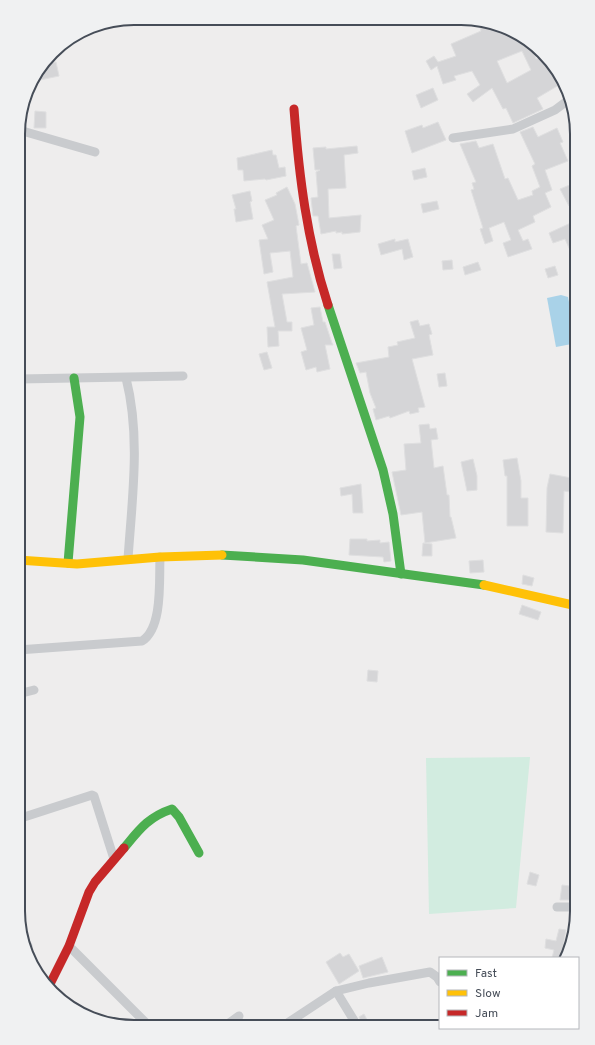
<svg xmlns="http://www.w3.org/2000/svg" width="595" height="1045" font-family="Overpass,sans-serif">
<rect width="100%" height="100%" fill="#eeeded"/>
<path fill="#d2ece0" d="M530 757 516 908 429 914 426 758Z"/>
<path fill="#a9d2e8" d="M561 295 568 297 577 343 556 347 547 298Z"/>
<g fill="#d5d5d7" stroke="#dfdfe0" fill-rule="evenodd">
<path d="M478 20H483L531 44 536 59 544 57 559 85 537 98 543 109 513 123 506 108 503 109 492 88 473 102 467 94 480 85 472 71 454 76 456 80 443 84 437 66 431 70 426 61 434 56 438 62 456 56 451 44 481 31ZM522 51 531 70 507 83 497 61Z"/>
<path d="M56 62 59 76 30 82 44 64Z"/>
<path d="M433 88 438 100 421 108 416 95Z"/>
<path d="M35 111 46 112V128H34Z"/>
<path d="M438 122 446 140 412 153 405 131 422 125 423 128Z"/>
<path d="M533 127 538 137 557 128 563 142 560 143 568 161 545 170 552 190 545 193 551 207 533 216 535 222 518 230 523 241 528 239 532 249 508 257 503 243 511 240 504 222 489 228 493 241 485 244 480 229 483 228 471 190 474 189 472 183 476 182 460 144 476 141 479 148 493 144 505 179 508 178 518 200 533 195 532 191 540 187 532 166 535 164 520 132Z"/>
<path d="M357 146 358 153 344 155 346 188 328 189 329 218 361 215 360 232 342 234V232L336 233V231L321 234 318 216H313L311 198 318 197 316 172 320 170H315L313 148 326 147V149Z"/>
<path d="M272 150 273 155H276L279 168 285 167 286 176 266 180 265 179 244 181 243 170H238L237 158Z"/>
<path d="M425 168 427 177 414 180 412 171Z"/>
<path d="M577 182V202L569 206 560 189Z"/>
<path d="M287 187 295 204 299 225 296 226 301 264 307 263 315 292 282 294 287 322H292V331H278L279 346 268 347 267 327H275L267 282 293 277 290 251 270 253 273 272 264 274 259 240 268 239 262 225 274 220 265 200 277 195 276 193Z"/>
<path d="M250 191 252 201 250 202 253 219 236 222 234 209H236L232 195Z"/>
<path d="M437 201 439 209 423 213 421 204Z"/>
<path d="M575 221 577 226V247L570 250 565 239 553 243 549 233Z"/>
<path d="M395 239V242L408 239 413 257 404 260 402 249 381 255 378 244Z"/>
<path d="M332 254H340L342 268 334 269Z"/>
<path d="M452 260 453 269 443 270 442 261Z"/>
<path d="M478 262 481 270 465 275 463 267Z"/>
<path d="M555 266 558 275 548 278 545 269Z"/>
<path d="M320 307 323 322H325L332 343 333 345H325L330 369 317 372 316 367 306 370 301 352 307 350 301 328 314 325 311 308Z"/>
<path d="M418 320 420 326 429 324 432 334 429 335 433 355 412 359 425 407 418 408 419 412 410 414 409 411 390 418 389 416 376 420 373 409 376 408 370 393 366 372 360 373 356 363 389 357 388 347 398 345 397 342 415 338 410 322Z"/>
<path d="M267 352 272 368 264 370 259 354Z"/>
<path d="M445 373 447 386 439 387 437 374Z"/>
<path d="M429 424 430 429 436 428 438 439 431 440 434 468 443 466 447 495H449L450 517H451L456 538 425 543 422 512 401 515 392 472 406 470 404 444 421 443 419 425Z"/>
<path d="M517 458 521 481V498H528V526H507V476H505L503 460Z"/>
<path d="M473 459 477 476V490L467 491 461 462Z"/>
<path d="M550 474 577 479V493L564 491 563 533 546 532 547 488Z"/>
<path d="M361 484 363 513H353L352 494 341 496 340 488Z"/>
<path d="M350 539H367V541L380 540V543L389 542 391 561 384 562 383 557 349 555Z"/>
<path d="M423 543 432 544V556H422Z"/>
<path d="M483 560 484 572 470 573 469 561Z"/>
<path d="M523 575 534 578 532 586 522 584Z"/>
<path d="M522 605 541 612 538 620 519 614Z"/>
<path d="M368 670 378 671 377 682 367 681Z"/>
<path d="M530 872 539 875 536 886 527 884Z"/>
<path d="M562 885 577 887V900H560Z"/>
<path d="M559 929 566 930 561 958H552L554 950 545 948 546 939 556 941Z"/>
<path d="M340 953 343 957 349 954 359 971 339 984 326 962Z"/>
<path d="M382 957 388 972 363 978 359 966Z"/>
<path d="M364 1014 371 1027H364L359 1017Z"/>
</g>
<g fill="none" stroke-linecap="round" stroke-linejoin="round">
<g stroke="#c9cbce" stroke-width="9">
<path d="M19 130 95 152"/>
<path d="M453 138 513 129 555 110 571 98"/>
<path d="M126 378C141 437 132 499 128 559"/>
<path d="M19 379 183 376"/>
<path d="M18 650 142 641C163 628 159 580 160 557"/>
<path d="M18 694 34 690"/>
<path d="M18 819 92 795 94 796 114 859"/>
<path d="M557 907H577"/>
<path d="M22 936 28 946"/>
<path d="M69 946 149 1026"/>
<path d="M336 991 358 1027"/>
<path d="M225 1026 239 1016"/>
<path d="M283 1026 336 991 369 983 430 972 437 977 440 982"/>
</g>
<g stroke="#4caf50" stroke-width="9">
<path d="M328 305 383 470 393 514 401 574"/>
<path d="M222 555 303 560 484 585"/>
<path d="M68 563 80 417 74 378"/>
<path d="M124 848C139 830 148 817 172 809L179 817 199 853"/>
</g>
<g stroke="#ffc107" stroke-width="9">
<path d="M18 560 77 564 160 557 222 555"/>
<path d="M484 585 577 606"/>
</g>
<g stroke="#c62828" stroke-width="9">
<path d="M294 109C299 176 307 241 328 305"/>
<path d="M49 986 69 946 89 892 95 882 124 848"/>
</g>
</g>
<path d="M0 0H595V1045H0ZM134 25H461A109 109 0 0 1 570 134V911A109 109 0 0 1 461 1020H134A109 109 0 0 1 25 911V134A109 109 0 0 1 134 25Z" fill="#f0f1f2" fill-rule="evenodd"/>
<path fill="none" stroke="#464d58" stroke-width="2" d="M134 25H461A109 109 0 0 1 570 134V911A109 109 0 0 1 461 1020H134A109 109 0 0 1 25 911V134A109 109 0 0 1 134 25Z"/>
<rect x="439" y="957" width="140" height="72" fill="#ffffff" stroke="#b5b8bc"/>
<rect x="447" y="970" width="20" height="6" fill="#4caf50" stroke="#b5b8bc"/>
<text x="475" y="977" font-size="12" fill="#464d58">Fast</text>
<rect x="447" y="990" width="20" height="6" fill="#ffc107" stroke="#b5b8bc"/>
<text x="475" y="997" font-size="12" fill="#464d58">Slow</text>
<rect x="447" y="1010" width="20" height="6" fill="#c62828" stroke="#b5b8bc"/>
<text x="475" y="1017" font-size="12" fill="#464d58">Jam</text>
</svg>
